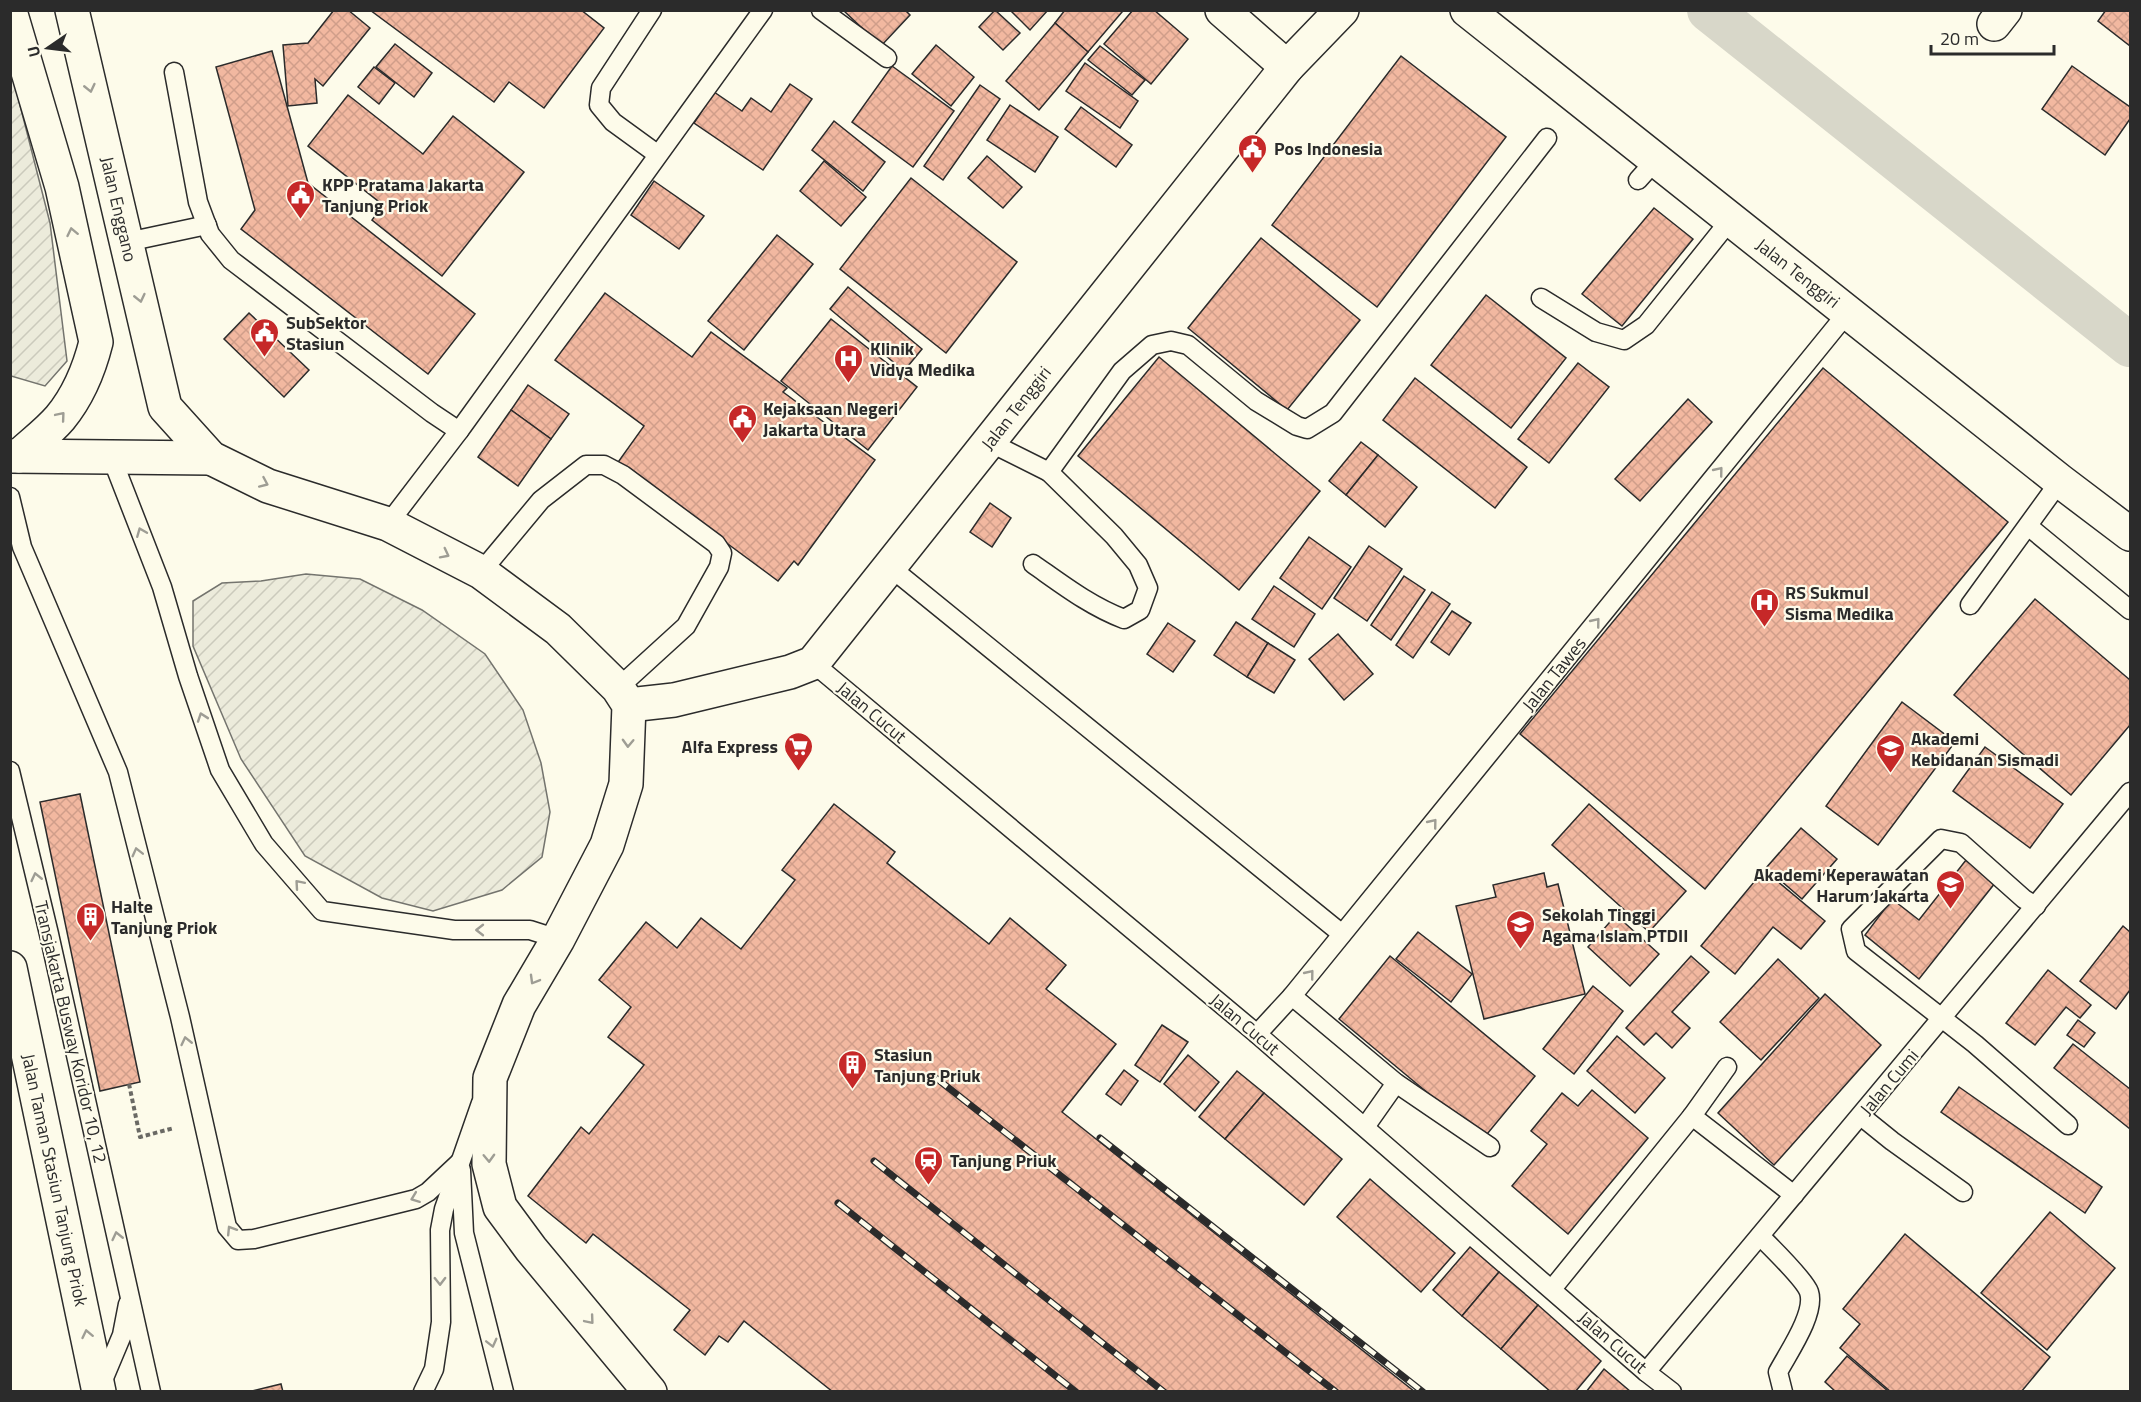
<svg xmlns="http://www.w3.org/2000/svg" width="2141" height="1402" font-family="'Titillium Web',sans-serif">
<defs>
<pattern id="garden-furrows" width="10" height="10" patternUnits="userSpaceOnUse" patternTransform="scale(1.5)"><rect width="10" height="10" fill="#ecebdb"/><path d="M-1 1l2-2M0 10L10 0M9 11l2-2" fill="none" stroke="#cbcabc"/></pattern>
<pattern id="building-cross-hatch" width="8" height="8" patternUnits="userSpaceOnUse" patternTransform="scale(1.5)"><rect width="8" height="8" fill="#f2b8a0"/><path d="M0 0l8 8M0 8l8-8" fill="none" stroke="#d09e8a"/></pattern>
</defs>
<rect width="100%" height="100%" fill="#fdfbea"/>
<g fill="url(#garden-furrows)" stroke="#74746e" stroke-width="1.5">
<path d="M10 66 50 223 67 361 45 386 11 376Z"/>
<path d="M306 574 360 579 422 610 485 654 523 710 541 763 550 812 542 857 502 890 433 911 382 898 305 856 241 759 193 646V601L222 583 261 581Z"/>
</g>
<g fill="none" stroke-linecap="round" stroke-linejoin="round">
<path stroke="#d8d7c9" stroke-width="44" d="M1709 10 2130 345"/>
</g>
<g fill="url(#building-cross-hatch)" stroke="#2b2b2b" stroke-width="1.5">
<path d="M334 10H348L370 28 323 86 315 79 317 103 288 106 283 45 308 43Z"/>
<path d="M370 10H581L604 28 544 108 509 82 494 102Z"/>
<path d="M843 10H905L910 15 881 46Z"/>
<path d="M995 10 1020 33 1003 50 979 27Z"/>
<path d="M1010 10H1048L1030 30Z"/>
<path d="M1065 10H1120L1122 12 1088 52 1055 23Z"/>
<path d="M1133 10H1154L1188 39 1151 84 1104 44Z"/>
<path d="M2106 10H2130V46L2098 21Z"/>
<path d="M1055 23 1088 52 1039 110 1006 81Z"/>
<path d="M395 44 432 73 414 97 376 67Z"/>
<path d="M936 45 974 77 951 106 912 74Z"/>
<path d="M1100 46 1145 80 1132 95 1088 60Z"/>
<path d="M272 51 308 183 475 314 428 374 241 229 255 210 216 67Z"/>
<path d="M1401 56 1506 137 1377 307 1272 225Z"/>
<path d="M1085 63 1138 101 1120 128 1066 91Z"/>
<path d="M892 66 954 111 913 167 852 122Z"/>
<path d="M2072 66 2130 107V119L2105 155 2042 109Z"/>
<path d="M374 67 395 83 379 104 358 87Z"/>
<path d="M790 84 812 99 763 170 694 123 714 92 742 111 751 98 771 112Z"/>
<path d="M980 85 1000 99 943 180 924 166Z"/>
<path d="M348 95 423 154 453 116 524 172 442 276 372 220 383 205 308 146Z"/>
<path d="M1010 105 1058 137 1035 172 987 140Z"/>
<path d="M1081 107 1132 145 1116 167 1065 129Z"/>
<path d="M834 121 885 162 863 191 812 150Z"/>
<path d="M987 156 1022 187 1003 208 968 178Z"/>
<path d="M824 161 866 197 841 226 800 191Z"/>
<path d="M911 178 1017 262 946 353 840 269Z"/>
<path d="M654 181 704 216 679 249 631 215Z"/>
<path d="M1654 208 1693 239 1622 326 1582 294Z"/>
<path d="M777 235 813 264 744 350 708 321Z"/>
<path d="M1261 238 1360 320 1287 410 1188 328Z"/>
<path d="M848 287 922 349 904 371 830 309Z"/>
<path d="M605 293 692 357 711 332 787 388 783 392 875 460 798 565 794 561 778 581 694 519 616 465 644 426 555 360Z"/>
<path d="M1486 295 1566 358 1511 428 1431 365Z"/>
<path d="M249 313 309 370 284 397 224 339Z"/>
<path d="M831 319 917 387 868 450 781 381Z"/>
<path d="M1159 357 1320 491 1239 590 1078 456Z"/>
<path d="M1578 363 1609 387 1549 463 1518 439Z"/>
<path d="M1823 368 2008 522 1705 889 1520 734Z"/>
<path d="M1415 378 1527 467 1495 508 1383 420Z"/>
<path d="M528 385 569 414 551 439 511 410Z"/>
<path d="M1688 399 1712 422 1640 501 1615 479Z"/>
<path d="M511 410 551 439 518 486 478 457Z"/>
<path d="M1361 442 1378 455 1346 495 1329 481Z"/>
<path d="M1378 455 1417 487 1385 527 1346 495Z"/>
<path d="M990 503 1011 518 992 547 970 532Z"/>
<path d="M1309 537 1351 567 1322 609 1280 578Z"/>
<path d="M1369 546 1402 569 1367 621 1334 598Z"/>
<path d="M1404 576 1425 590 1391 640 1371 625Z"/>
<path d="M1274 586 1315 614 1294 647 1252 619Z"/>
<path d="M1432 592 1450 604 1413 658 1396 645Z"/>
<path d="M2035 599 2130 680V725L2071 795 1954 695Z"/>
<path d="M1452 611 1471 623 1449 655 1431 642Z"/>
<path d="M1236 622 1268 643 1247 677 1214 655Z"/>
<path d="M1168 623 1195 641 1173 672 1147 654Z"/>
<path d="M1338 634 1373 674 1344 700 1309 659Z"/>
<path d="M1268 643 1295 660 1274 693 1247 677Z"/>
<path d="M1902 702 1955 742 1878 845 1826 806Z"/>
<path d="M1985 747 2063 804 2030 848 1953 791Z"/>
<path d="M80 794 140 1082 100 1091 40 802Z"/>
<path d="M834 804 895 852 887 863 989 944 1010 918 1066 965 1046 989 1116 1044 1062 1112 1415 1392H833L744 1321 728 1342 719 1336 705 1355 674 1330 690 1310 593 1234 586 1243 528 1196 581 1127 589 1134 644 1065 608 1037 631 1007 599 980 646 922 677 948 701 918 741 949 795 880 782 870Z"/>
<path d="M1589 804 1686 891 1649 932 1552 845Z"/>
<path d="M1801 828 1837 859 1802 899 1766 868Z"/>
<path d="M1966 860 1995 883 1919 979 1865 935 1892 899 1919 920Z"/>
<path d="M1764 870 1825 921 1801 949 1773 927 1735 974 1701 946Z"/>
<path d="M1544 873 1547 887 1558 884 1585 994 1484 1019 1456 906 1496 897 1493 885Z"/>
<path d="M1616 915 1659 954 1630 986 1588 947Z"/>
<path d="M2123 926 2130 932V990L2116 1009 2080 981Z"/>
<path d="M1418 932 1472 974 1451 1002 1396 959Z"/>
<path d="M1390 956 1535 1076 1483 1139 1339 1019Z"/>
<path d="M1691 956 1709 972 1672 1012 1690 1028 1672 1048 1656 1033 1644 1045 1626 1028Z"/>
<path d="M1778 959 1819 998 1761 1060 1720 1022Z"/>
<path d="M2048 970 2091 1005 2080 1018 2066 1007 2035 1045 2006 1023Z"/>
<path d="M1593 986 1623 1011 1574 1074 1543 1049Z"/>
<path d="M1825 994 1881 1045 1774 1165 1718 1113Z"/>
<path d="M2078 1020 2095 1033 2084 1047 2067 1035Z"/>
<path d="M1162 1025 1188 1042 1160 1082 1135 1065Z"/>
<path d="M1617 1036 1665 1078 1635 1113 1587 1071Z"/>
<path d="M2073 1044 2130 1089V1129L2054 1068Z"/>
<path d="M1188 1055 1219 1082 1195 1111 1164 1084Z"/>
<path d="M1124 1070 1138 1081 1121 1105 1106 1094Z"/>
<path d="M1237 1071 1264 1093 1225 1139 1199 1117Z"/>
<path d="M1959 1087 2102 1187 2085 1213 1941 1112Z"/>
<path d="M1592 1090 1648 1138 1568 1234 1512 1186 1547 1144 1531 1131 1562 1093 1578 1106Z"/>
<path d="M1264 1093 1342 1159 1304 1205 1225 1139Z"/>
<path d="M1370 1179 1455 1253 1421 1292 1337 1217Z"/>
<path d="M2050 1212 2115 1268 2047 1350 1981 1293Z"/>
<path d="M1905 1234 2050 1357 2021 1392H1891L1840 1348 1860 1324 1843 1309Z"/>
<path d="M1470 1247 1499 1272 1462 1316 1433 1290Z"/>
<path d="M1499 1272 1538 1305 1501 1349 1462 1316Z"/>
<path d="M1538 1305 1601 1361 1575 1392H1551L1501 1349Z"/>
<path d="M1847 1356 1889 1392H1836L1825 1382Z"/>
<path d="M1604 1369 1631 1392H1586Z"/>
<path d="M281 1384 283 1392H248Z"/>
</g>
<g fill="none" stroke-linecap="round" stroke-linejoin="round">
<defs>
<g id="lane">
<path d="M652 10 601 88 599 105 613 122 657 154"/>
<path d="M821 10 887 58"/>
<path d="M174 72 198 202 210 234 231 260 432 413 459 431"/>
<path d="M1638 180 1655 161"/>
<path d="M127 242 207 225"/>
<path d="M1541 298 1596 332 1624 340 1646 325 1731 219"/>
<path d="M989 442 1049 472"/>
<path d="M111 456 162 587 188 676 220 770 264 844 322 911 454 930H530L558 939"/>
<path d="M10 497 22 547 118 772 180 1017 227 1227 238 1240 254 1239 416 1199 428 1192 460 1162"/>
<path d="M388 524 459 431 763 10"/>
<path d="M2028 526 2130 610"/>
<path d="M1033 564C1063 585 1090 606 1124 619L1140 610 1148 588 1138 565 1114 536 1049 472 1122 371 1152 345 1171 341 1188 345 1256 401 1297 426 1307 429 1333 413 1547 138"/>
<path d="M890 567 1342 934"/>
<path d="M481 572 541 500 586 465H604L623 475 716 544 722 553 719 567 686 626 618 688"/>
<path d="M1970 605 2060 481"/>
<path d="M813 663 1257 1034 1646 1372 1672 1392"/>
<path d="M10 771 49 934 151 1392"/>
<path d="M2036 906 2024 899 1961 843 1941 839 1851 929 1856 951 1975 1044 2068 1125"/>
<path d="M1292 996 1396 1083 1490 1147"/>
<path d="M1257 1034 1292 996 1848 312"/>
<path d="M1692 1116 1794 1195"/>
<path d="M1861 1116 1892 1141 1963 1192"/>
<path d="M1365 1127 1396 1083"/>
<path d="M461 1170 464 1233 504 1392"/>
<path d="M1760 1236C1770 1246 1805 1280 1809 1292 1816 1313 1788 1353 1778 1372L1783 1392"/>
<path d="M1552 1289 1692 1116 1727 1067"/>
<path d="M1646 1372 2130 792"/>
<path d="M101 1385 122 1335 128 1304"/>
<path d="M423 1392 434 1369 441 1322 440 1230 444 1209 481 1103"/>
</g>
<path id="street" d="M1994 24 2005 10"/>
<g id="secondary">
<path d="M1222 10 1287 67"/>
<path d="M1467 10 2060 481 2130 534"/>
<path d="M629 705 674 700 790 672 813 663 1287 67 1342 10"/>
</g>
<g id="highway">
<path d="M72 10 165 407 211 458 268 486 388 524 481 572 558 629 618 688 629 705 626 784 607 845 558 939 519 1005 490 1078 489 1164 500 1207 531 1249 650 1392"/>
<path d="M10 11 62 187 96 342C89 370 79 395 60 418 48 432 32 444 19 456"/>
<path d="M10 456 211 458"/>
<path d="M10 968 99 1392"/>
</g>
</defs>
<use href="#lane" stroke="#2b2b2b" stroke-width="21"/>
<use href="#street" stroke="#2b2b2b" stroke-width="36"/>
<use href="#secondary" stroke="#2b2b2b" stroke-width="36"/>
<use href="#highway" stroke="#2b2b2b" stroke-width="36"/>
<path stroke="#6a6964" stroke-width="4" stroke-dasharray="4.5 3" stroke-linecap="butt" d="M129 1084 140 1137 174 1128"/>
<use href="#lane" stroke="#fdfbea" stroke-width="18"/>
<use href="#street" stroke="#fdfbea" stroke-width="33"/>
<use href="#secondary" stroke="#fdfbea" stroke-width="33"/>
<use href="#highway" stroke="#fdfbea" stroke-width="33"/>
<defs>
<g id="rail">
<path d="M936 1078 1336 1392"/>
<path d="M1100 1138 1423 1392"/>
<path d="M874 1161 1164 1392"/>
<path d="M838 1203 1076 1392"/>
</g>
</defs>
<use href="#rail" stroke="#2b2b2b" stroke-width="7"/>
<use href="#rail" stroke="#fdfbea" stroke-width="4.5" stroke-dasharray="14" stroke-linecap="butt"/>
</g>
<defs><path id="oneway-chevron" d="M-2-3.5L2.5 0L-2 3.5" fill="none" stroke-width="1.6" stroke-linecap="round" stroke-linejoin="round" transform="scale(1.5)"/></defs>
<g stroke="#9e9d94">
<use href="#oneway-chevron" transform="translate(90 88) rotate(77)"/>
<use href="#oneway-chevron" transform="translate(72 232) rotate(-102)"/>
<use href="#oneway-chevron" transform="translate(140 298) rotate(77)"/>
<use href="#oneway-chevron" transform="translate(61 416) rotate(-50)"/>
<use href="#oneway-chevron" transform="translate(1719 471) rotate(-51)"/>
<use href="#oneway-chevron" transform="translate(264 483) rotate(24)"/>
<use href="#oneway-chevron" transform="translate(141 532) rotate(-112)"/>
<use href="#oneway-chevron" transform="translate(445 554) rotate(27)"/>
<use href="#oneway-chevron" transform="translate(1596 622) rotate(-51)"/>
<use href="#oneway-chevron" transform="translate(202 717) rotate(-109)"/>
<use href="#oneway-chevron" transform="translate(628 743) rotate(92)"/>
<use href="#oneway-chevron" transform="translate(1433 823) rotate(-51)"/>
<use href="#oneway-chevron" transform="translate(137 852) rotate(-104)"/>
<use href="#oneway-chevron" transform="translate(36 877) rotate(-103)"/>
<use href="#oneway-chevron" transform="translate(299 884) rotate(-131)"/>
<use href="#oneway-chevron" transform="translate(480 930) rotate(180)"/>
<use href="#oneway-chevron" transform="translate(1310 974) rotate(-51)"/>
<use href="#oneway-chevron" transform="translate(534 980) rotate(120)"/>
<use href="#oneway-chevron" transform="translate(186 1041) rotate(-103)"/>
<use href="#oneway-chevron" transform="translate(489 1158) rotate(88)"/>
<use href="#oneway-chevron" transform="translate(415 1198) rotate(159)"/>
<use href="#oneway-chevron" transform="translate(231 1230) rotate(-122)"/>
<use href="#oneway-chevron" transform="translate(117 1236) rotate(-103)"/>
<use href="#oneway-chevron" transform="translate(440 1281) rotate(89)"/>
<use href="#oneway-chevron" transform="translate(590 1320) rotate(50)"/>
<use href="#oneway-chevron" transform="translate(87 1334) rotate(-102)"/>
<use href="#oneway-chevron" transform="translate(492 1343) rotate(76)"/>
</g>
<defs>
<symbol id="civic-pin" viewBox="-11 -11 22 30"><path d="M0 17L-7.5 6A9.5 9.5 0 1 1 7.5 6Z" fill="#c62828" stroke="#fdfbea"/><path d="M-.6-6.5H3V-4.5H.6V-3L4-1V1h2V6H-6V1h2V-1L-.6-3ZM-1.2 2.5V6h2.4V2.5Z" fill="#fff"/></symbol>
<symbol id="hospital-pin" viewBox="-11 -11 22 30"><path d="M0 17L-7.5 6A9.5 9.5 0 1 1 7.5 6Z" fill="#c62828" stroke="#fdfbea"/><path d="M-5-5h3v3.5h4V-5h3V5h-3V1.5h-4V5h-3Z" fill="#fff"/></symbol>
<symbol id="supermarket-pin" viewBox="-11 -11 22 30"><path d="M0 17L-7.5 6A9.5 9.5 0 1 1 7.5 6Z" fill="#c62828" stroke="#fdfbea"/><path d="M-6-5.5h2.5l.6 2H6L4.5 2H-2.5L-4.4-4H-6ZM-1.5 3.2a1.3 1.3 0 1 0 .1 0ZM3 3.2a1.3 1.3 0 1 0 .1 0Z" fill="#fff"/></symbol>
<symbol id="university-pin" viewBox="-11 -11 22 30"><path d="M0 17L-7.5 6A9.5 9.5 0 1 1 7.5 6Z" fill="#c62828" stroke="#fdfbea"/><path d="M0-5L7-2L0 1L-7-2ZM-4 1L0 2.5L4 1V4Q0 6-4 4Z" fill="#fff"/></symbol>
<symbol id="building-pin" viewBox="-11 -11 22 30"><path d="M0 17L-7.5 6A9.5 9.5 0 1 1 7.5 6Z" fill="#c62828" stroke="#fdfbea"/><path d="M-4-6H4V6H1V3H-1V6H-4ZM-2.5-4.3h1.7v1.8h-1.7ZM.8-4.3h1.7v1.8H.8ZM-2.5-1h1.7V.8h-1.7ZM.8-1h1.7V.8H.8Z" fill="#fff"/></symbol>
<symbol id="station-pin" viewBox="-11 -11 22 30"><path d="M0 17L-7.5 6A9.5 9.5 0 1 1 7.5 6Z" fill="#c62828" stroke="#fdfbea"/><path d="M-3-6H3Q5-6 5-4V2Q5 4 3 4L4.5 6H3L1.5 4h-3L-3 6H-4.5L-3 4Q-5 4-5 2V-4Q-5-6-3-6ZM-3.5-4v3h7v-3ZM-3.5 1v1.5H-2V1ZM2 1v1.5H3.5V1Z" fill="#fff"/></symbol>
</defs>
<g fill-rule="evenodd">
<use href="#civic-pin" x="1236" y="132" width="33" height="45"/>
<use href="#civic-pin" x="284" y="178" width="33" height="45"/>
<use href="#civic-pin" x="248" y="316" width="33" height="45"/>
<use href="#hospital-pin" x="832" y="342" width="33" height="45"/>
<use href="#civic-pin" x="726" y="402" width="33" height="45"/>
<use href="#hospital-pin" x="1748" y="586" width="33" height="45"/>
<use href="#supermarket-pin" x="782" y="730" width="33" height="45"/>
<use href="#university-pin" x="1874" y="732" width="33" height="45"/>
<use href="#university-pin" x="1934" y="868" width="33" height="45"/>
<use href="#building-pin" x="74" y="900" width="33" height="45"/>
<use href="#university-pin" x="1504" y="908" width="33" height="45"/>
<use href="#building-pin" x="836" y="1048" width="33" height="45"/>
<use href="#station-pin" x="912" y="1144" width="33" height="45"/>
</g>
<g text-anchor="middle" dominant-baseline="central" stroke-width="4.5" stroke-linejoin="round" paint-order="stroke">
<g font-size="18" font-weight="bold" fill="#2b2b2b" stroke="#fdfbea" text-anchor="start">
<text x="1274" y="148">Pos Indonesia</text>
<text x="322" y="184">KPP Pratama Jakarta<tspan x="322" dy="21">Tanjung Priok</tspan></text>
<text x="286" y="322">SubSektor<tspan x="286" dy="21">Stasiun</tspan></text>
<text x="870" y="348">Klinik<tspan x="870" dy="21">Vidya Medika</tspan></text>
<text x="763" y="408">Kejaksaan Negeri<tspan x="763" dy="21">Jakarta Utara</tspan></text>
<text x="1785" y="592">RS Sukmul<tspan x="1785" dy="21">Sisma Medika</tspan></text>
<text x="1911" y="738">Akademi<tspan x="1911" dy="21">Kebidanan Sismadi</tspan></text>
<text x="778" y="746" text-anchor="end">Alfa Express</text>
<text x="1929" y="874" text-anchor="end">Akademi Keperawatan<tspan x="1929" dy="21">Harum Jakarta</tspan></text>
<text x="111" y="906">Halte<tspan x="111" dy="21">Tanjung Priok</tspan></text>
<text x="1542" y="914">Sekolah Tinggi<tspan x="1542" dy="21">Agama Islam PTDII</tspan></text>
<text x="874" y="1054">Stasiun<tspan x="874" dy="21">Tanjung Priuk</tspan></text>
<text x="950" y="1160">Tanjung Priuk</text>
</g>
<g font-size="18" fill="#2b2b2b" stroke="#fdfbea">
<text transform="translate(119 209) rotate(77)">Jalan Enggano</text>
<text transform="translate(1798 273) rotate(38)">Jalan Tenggiri</text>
<text transform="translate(1016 408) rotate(-52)">Jalan Tenggiri</text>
<text transform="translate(1554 674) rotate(-51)">Jalan Tawes</text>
<text transform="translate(872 712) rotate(40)">Jalan Cucut</text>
<text transform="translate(1245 1024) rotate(40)">Jalan Cucut</text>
<text transform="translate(71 1032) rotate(77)">Transjakarta Busway Koridor 10, 12</text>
<text transform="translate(1889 1082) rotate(-50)">Jalan Cumi</text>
<text transform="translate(55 1180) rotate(78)">Jalan Taman Stasiun Tanjung Priok</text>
<text transform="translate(1613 1342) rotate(41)">Jalan Cucut</text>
</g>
</g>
<rect width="2141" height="1402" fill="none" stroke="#2b2b2b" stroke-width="24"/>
<g transform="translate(48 48) rotate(256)" stroke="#fdfbea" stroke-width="4.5" paint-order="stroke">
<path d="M0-4.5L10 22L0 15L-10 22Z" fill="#2b2b2b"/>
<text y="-9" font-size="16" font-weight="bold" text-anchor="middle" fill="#2b2b2b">U</text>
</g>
<path d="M1931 45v9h123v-9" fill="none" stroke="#2b2b2b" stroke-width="3"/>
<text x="1940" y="45" font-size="18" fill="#2b2b2b" stroke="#fdfbea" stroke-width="4.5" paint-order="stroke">20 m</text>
</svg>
